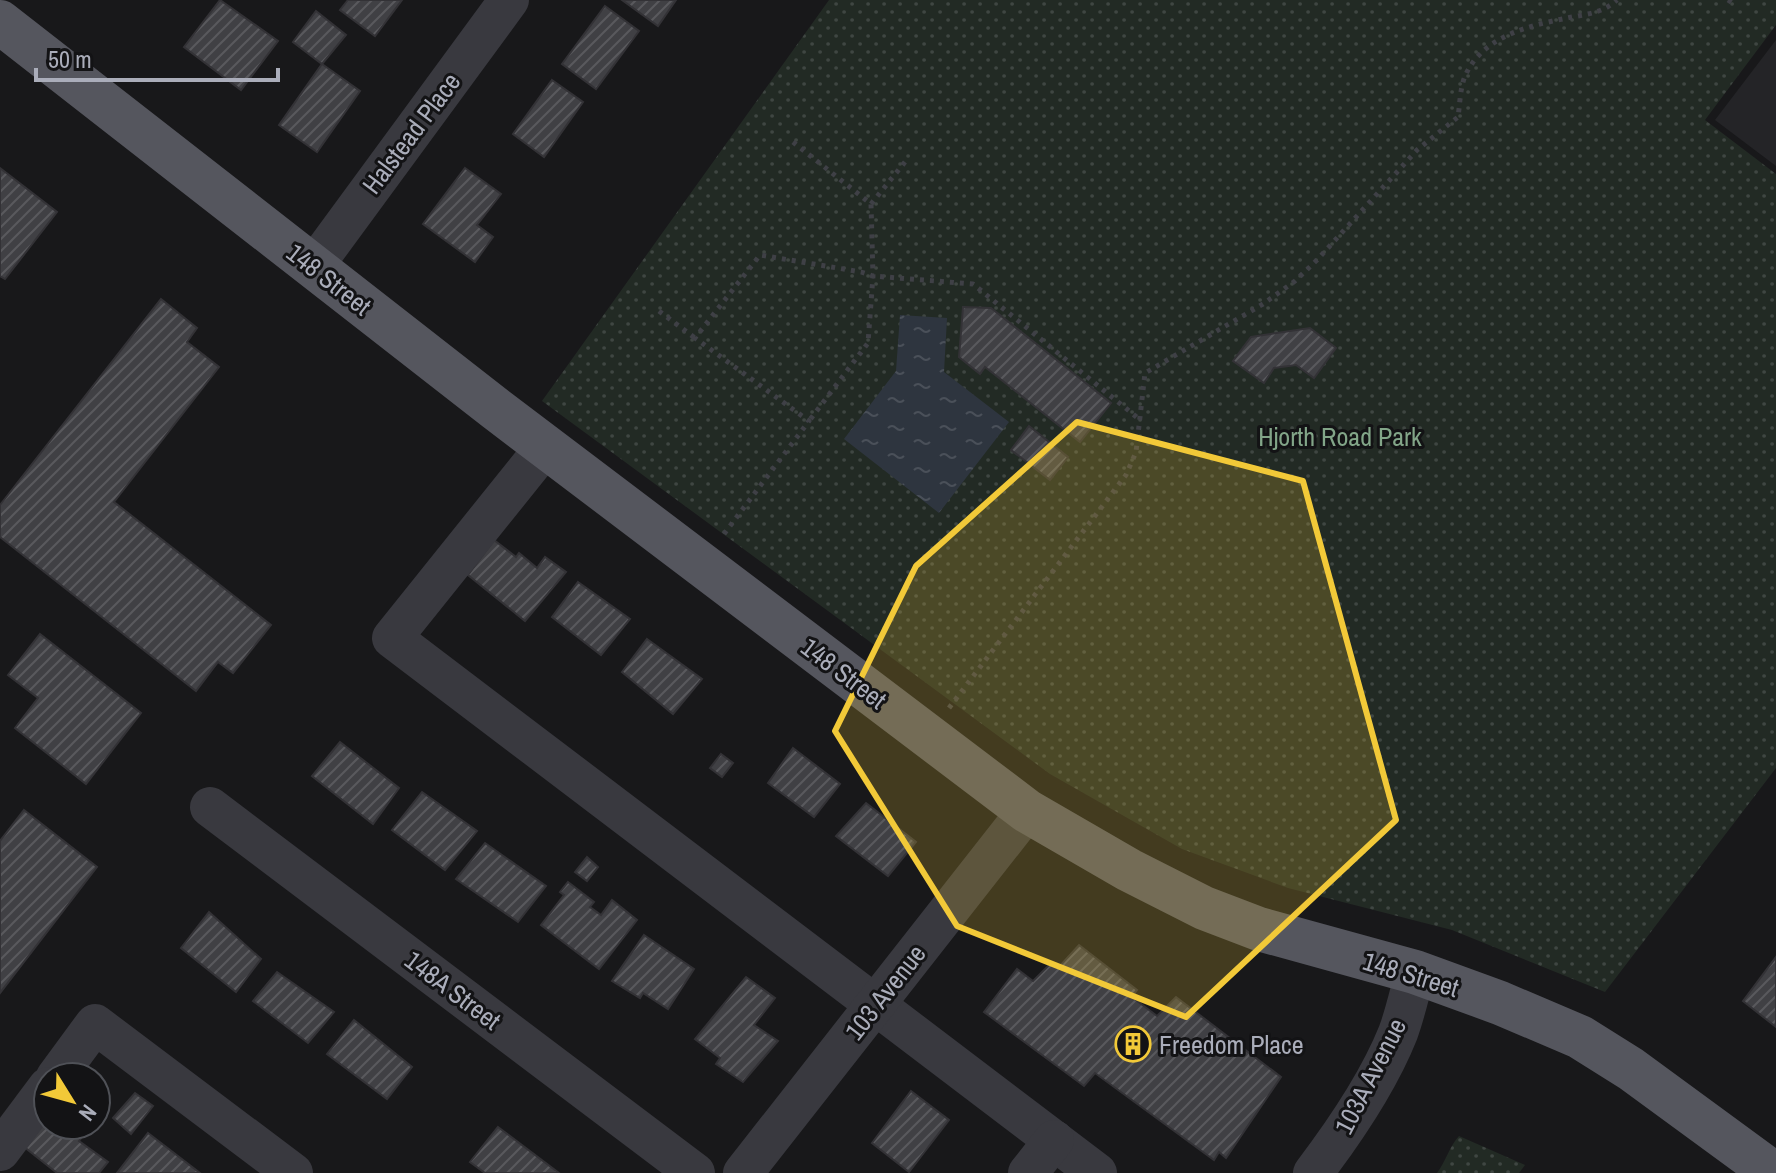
<svg xmlns="http://www.w3.org/2000/svg" width="1776" height="1173" font-family="'Archivo Narrow',sans-serif">
<defs>
<pattern id="park-dots" width="8" height="8" patternUnits="userSpaceOnUse" patternTransform="scale(2)"><rect width="8" height="8" fill="#222a24"/><path d="M2 2h.1M6 6h.1" fill="none" stroke="#3f4642" stroke-width="1.8" stroke-linecap="round"/></pattern>
<pattern id="water-ripples" width="26" height="14" patternUnits="userSpaceOnUse" patternTransform="scale(2)"><rect width="26" height="14" fill="#2e353f"/><path d="M2 4q2-2 4 0t4 0M15 11q2-2 4 0t4 0" fill="none" stroke="#4a5059"/></pattern>
<pattern id="building-hatch" width="6" height="6" patternUnits="userSpaceOnUse" patternTransform="scale(2)"><rect width="6" height="6" fill="#404044"/><path d="M-1 1l2-2M0 6l6-6M5 7l2-2" fill="none" stroke="#59595d"/></pattern>
</defs>
<rect width="100%" height="100%" fill="#18181a"/>
<path fill="#242427" d="M1776 40V166L1715 120Z"/>
<g fill="url(#park-dots)">
<path d="M829 0H1776V25L1705 120 1776 174V768L1605 992 1452 930 1288 888 1182 849 1050 774 542 401Z"/>
<path d="M1459 1136 1525 1165 1519 1173H1437C1446 1161 1449 1147 1459 1136Z"/>
</g>
<path fill="url(#water-ripples)" d="M900 315 947 318 944 372 1009 422 939 513 844 439 896 371Z"/>
<g fill="url(#building-hatch)" stroke="#333236" stroke-width="2">
<path d="M220 0 278 41 241 90 184 47Z"/>
<path d="M348 0H402L375 36 340 10Z"/>
<path d="M622 0H676L658 26Z"/>
<path d="M605 6 639 31 596 89 562 64Z"/>
<path d="M316 11 346 35 322 64 293 42Z"/>
<path d="M322 64 360 91 317 152 279 125Z"/>
<path d="M552 80 583 102 544 157 513 134Z"/>
<path d="M0 168 57 212 5 279 0 276Z"/>
<path d="M465 168 501 194 477 225 493 237 475 262 423 224Z"/>
<path d="M161 299 197 328 187 342 219 367 114 502 271 625 233 673 218 662 196 691 0 537V505Z"/>
<path d="M963 307 991 308 1111 403 1080 442 985 367 980 374 959 357Z"/>
<path d="M1310 328 1336 348 1314 378 1296 365 1274 368 1264 383 1233 361 1251 337Z"/>
<path d="M1029 426 1068 457 1050 480 1011 450Z"/>
<path d="M494 540 516 557 519 553 537 568 545 557 566 572 525 621 468 575Z"/>
<path d="M578 582 630 619 601 655 552 617Z"/>
<path d="M40 634 141 713 86 784 15 728 38 698 8 675Z"/>
<path d="M647 639 702 679 673 714 622 672Z"/>
<path d="M340 742 399 788 373 824 312 776Z"/>
<path d="M793 748 840 784 814 817 768 783Z"/>
<path d="M721 754 733 763 722 777 710 768Z"/>
<path d="M422 792 477 831 445 870 392 830Z"/>
<path d="M866 803 916 842 888 876 836 836Z"/>
<path d="M24 810 97 867 0 993V841Z"/>
<path d="M485 843 546 886 518 922 456 879Z"/>
<path d="M587 857 598 867 587 881 575 872Z"/>
<path d="M568 882 594 902 590 907 601 915 612 900 637 920 599 969 541 925 564 895 560 892Z"/>
<path d="M209 912 261 959 236 992 181 948Z"/>
<path d="M644 935 694 969 668 1009 643 993 640 998 612 981Z"/>
<path d="M1079 945 1137 990 1132 997 1157 1016 1176 997 1281 1077 1226 1158 1219 1152 1214 1160 1095 1073 1084 1086 984 1012 1017 969 1033 981 1052 962 1059 967Z"/>
<path d="M1776 957V1027L1743 1001Z"/>
<path d="M277 972 334 1012 308 1043 253 1001Z"/>
<path d="M746 977 775 998 754 1025 778 1041 743 1082 716 1064 720 1058 695 1039Z"/>
<path d="M354 1020 412 1067 387 1099 327 1054Z"/>
<path d="M911 1091 949 1120 909 1172 872 1143Z"/>
<path d="M135 1093 153 1106 131 1134 113 1118Z"/>
<path d="M48 1113V1125H83L88 1129 79 1141 108 1162 99 1173H57L23 1146Z"/>
<path d="M498 1127 559 1173H485L470 1162Z"/>
<path d="M148 1133 200 1173H117Z"/>
</g>
<g fill="none" stroke-linecap="round" stroke-linejoin="round">
<g stroke="#3f4046" stroke-width="5" stroke-dasharray="4 6" stroke-linecap="butt">
<path d="M1728 0 1734 4"/>
<path d="M793 142 871 204 873 276 868 343 809 421"/>
<path d="M871 204 905 162"/>
<path d="M659 311 695 338"/>
<path d="M724 534 809 421 695 338 760 255 861 272 873 276 973 284 1139 419"/>
<path d="M949 708 1126 475 1136 452 1145 373 1263 304 1295 281 1317 260 1417 150 1458 117C1460 104 1460 86 1466 74 1485 34 1533 25 1572 17 1589 14 1604 12 1617 0"/>
</g>
<g stroke="#39393f" stroke-width="40">
<path d="M313 267 509 0"/>
<path d="M546 446 392 638 1097 1173"/>
<path d="M210 807 695 1173"/>
<path d="M56 1077 95 1024 293 1173"/>
<path d="M0 1151 48 1087"/>
<path d="M743 1173 1027 811"/>
<path d="M1028 1173 1054 1140"/>
<path d="M1313 1173C1345 1131 1378 1083 1398 1033 1405 1014 1410 993 1415 972"/>
</g>
<path stroke="#55565e" stroke-width="44" d="M0 22 496 409 1027 811 1129 870 1204 908 1259 929 1415 972 1500 1003 1580 1037 1631 1069 1773 1173"/>
</g>
<path fill="#f2c938" fill-opacity="0.2" stroke="#f2c938" stroke-width="6" stroke-linejoin="round" d="M1077 422 1303 481 1396 820 1186 1017 957 926 835 731 916 566Z"/>
<defs>
<symbol id="building-ring" viewBox="-11 -11 22 22"><circle r="9.5" fill="#131315" stroke="#f2c938" stroke-width="1.5"/><path d="M-4-6H4V6H1V3H-1V6H-4ZM-2.5-4.3h1.7v1.8h-1.7ZM.8-4.3h1.7v1.8H.8ZM-2.5-1h1.7V.8h-1.7ZM.8-1h1.7V.8H.8Z" fill="#f2c938"/></symbol>
</defs>
<g fill-rule="evenodd">
<use href="#building-ring" x="1113" y="1024" width="40" height="40"/>
</g>
<g text-anchor="middle" dominant-baseline="central" stroke-width="6" stroke-linejoin="round" paint-order="stroke">
<g font-size="26" fill="#aaadba" stroke="#131315">
<text transform="translate(411 133) rotate(-53)">Halstead Place</text>
<text transform="translate(329 279) rotate(38)">148 Street</text>
<text transform="translate(844 673) rotate(37)">148 Street</text>
<text transform="translate(1411 974) rotate(17)">148 Street</text>
<text transform="translate(453 990) rotate(37)">148A Street</text>
<text transform="translate(885 992) rotate(-52)">103 Avenue</text>
<text transform="translate(1370 1076) rotate(-63)">103A Avenue</text>
</g>
<g font-size="26" fill="#82a588" stroke="#131315">
<text x="1340" y="436">Hjorth Road Park</text>
</g>
<g font-size="26" fill="#aaadba" stroke="#131315" text-anchor="start">
<text x="1159" y="1044">Freedom Place</text>
</g>
</g>
<g transform="translate(72 1101) rotate(127)"><circle r="38" fill="#131315" stroke="#4f5157" stroke-width="2"/>
<path d="M0-6L14 30L0 20L-14 30Z" fill="#f2c938"/>
<text y="-12" font-size="22" font-weight="bold" text-anchor="middle" fill="#aaadba">N</text>
</g>
<path d="M36 68v12h242v-12" fill="none" stroke="#aaadba" stroke-width="4"/>
<text x="48" y="68" font-size="24" fill="#aaadba" stroke="#131315" stroke-width="6" paint-order="stroke">50 m</text>
</svg>
